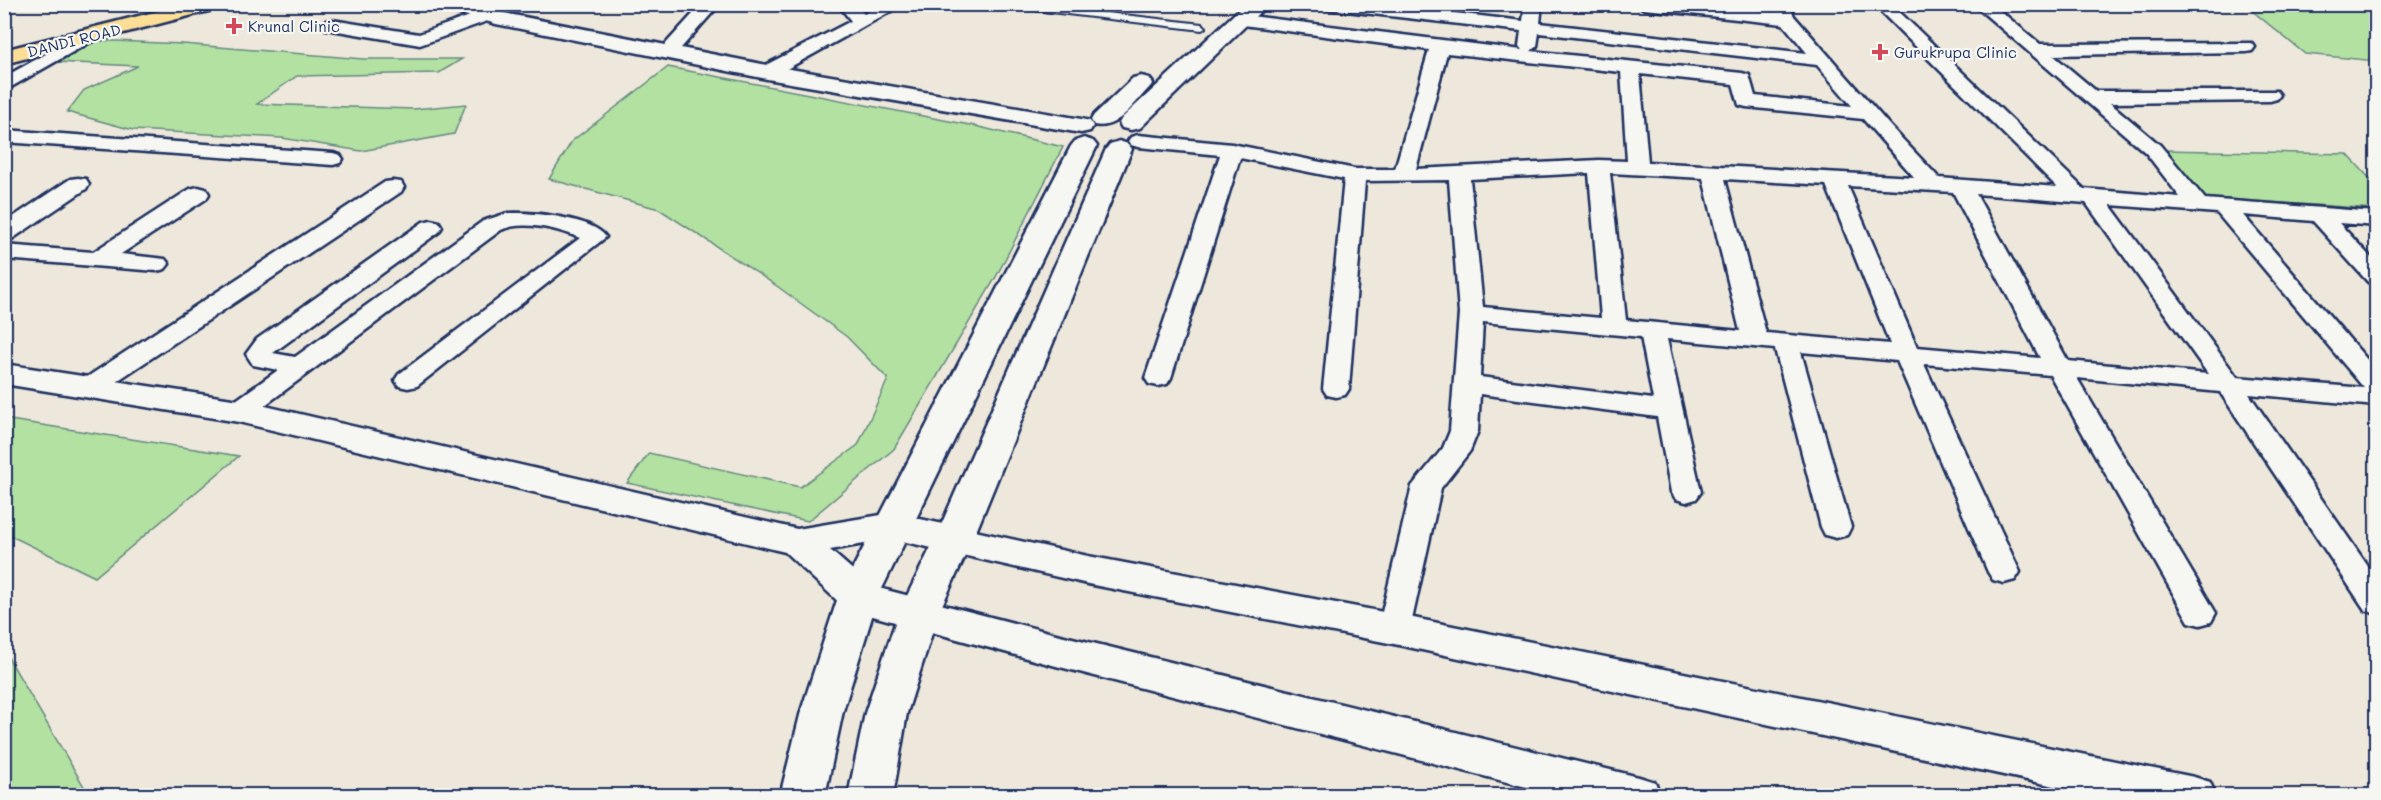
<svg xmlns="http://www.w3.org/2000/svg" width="2381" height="800" font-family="Mali,sans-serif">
<rect width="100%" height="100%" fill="#eee8dc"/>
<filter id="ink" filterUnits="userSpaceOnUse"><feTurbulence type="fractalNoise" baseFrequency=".0167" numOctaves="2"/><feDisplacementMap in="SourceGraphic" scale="12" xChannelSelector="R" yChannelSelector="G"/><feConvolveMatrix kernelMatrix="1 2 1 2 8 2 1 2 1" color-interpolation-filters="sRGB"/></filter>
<g filter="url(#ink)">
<g fill="#b2e1a1" stroke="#668880" stroke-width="1.5">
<path d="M2245 5H2376V61L2305 54Z"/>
<path d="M92 40 183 44 363 59H462L439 73 297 76 257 104 414 109 466 104 454 134 361 151 282 138 133 130 67 112 84 90 138 66 56 62Z"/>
<path d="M668 67 975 126 1063 147 996 277 894 449 808 521 627 483 649 453 800 487 858 445 888 379 847 337 774 284 659 209 549 179 572 141Z"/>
<path d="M2164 150 2347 154 2376 185V209L2206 198Z"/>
<path d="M4 419 239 456 95 577 5 533Z"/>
<path d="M4 652H5L89 795H5Z"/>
</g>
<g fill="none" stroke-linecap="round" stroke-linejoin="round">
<defs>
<path id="service" d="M1029 4 1202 24 1206 27 1202 30 1025 9V5Z"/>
<g id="minor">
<path d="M146 4H171L172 6 169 10 163 11 148 8Z"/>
<path d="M702 4H720L674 56H662L659 52 662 48Z"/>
<path d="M838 4H856L864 14 882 4H904L774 76H760L758 72 760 68 851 21Z"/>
<path d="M1320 4H1378L1523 21 1525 4H1542L1540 23 1807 53 1783 24 1644 9 1636 4H1698L1775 12 1772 4H1789L1794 16 1890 126 1939 178 2057 187 1873 4H1891L2084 189 2180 197 2146 153 1973 4H1992L2040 44 2252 43 2255 47 2252 51 2246 52 2053 55 2096 91H2277L2280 95 2277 99 2270 101 2110 103 2160 145 2205 199 2376 212V226L2339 223 2376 263V284L2368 282 2313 221 2243 215 2376 370V406L2249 394 2376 578V614L2365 610 2220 392 2077 378 2216 613 2211 622 2200 625 2189 622 2050 375 1924 364 2020 572 2015 580 2004 583 1993 580 1988 572 1897 361 1801 352 1851 527 1847 535 1836 538 1825 535 1821 527 1775 349 1667 339 1701 492 1696 499 1686 502 1676 499 1671 492 1657 417 1480 394 1478 431 1470 451 1441 488 1410 629 1406 638 1394 642 1382 638 1378 629 1412 486 1443 448 1450 431 1459 313 1449 180 1365 181 1349 389 1345 395 1336 397 1327 395 1323 389 1344 179 1240 158 1171 378 1167 384 1158 386 1149 384 1145 378 1220 155 1138 147 1131 145 1128 141 1131 137 1138 135 1232 144 1355 169H1395L1429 50 1243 25 1237 24 1234 20 1237 16 1243 15 1522 50 1519 46 1521 31 1328 9ZM1539 33 1817 65 1852 106 1755 96 1749 75 1742 73 1531 51 1537 46ZM1447 53 1621 72 1627 161 1599 160 1416 169ZM1640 74 1733 84 1739 105 1746 107 1863 119 1914 177 1648 162ZM1589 173 1601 318 1483 307 1470 179ZM1610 173 1703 178 1740 331 1626 320ZM1725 179 1826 185 1890 344 1766 333ZM1848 186 1953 192 2040 358 1917 347ZM1976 194 2086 203 2208 374 2068 361ZM2110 205 2217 213 2364 388 2237 377ZM1483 322 1641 337 1653 399 1480 377Z"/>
<path d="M487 10 493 11 496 15 493 19 420 45 332 30 326 29 323 25 326 21 332 20 419 34Z"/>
<path d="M86 32 92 33 95 37 92 41 4 91V77Z"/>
<path d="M4 130 333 153 340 155 343 159 340 163 333 165 4 142Z"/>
<path d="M78 178 86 179 89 184 86 189 12 239 4 241V223L70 179Z"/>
<path d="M393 181 401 182 404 187 401 192 99 393 90 395 81 393 77 387 81 381 385 182Z"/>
<path d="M198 187 206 189 209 194 206 199 121 254 165 259 169 264 165 269 157 271 4 259V245L93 252 190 189Z"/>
<path d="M508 213C532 212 592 217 606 237L417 386 408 388 399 386 395 380 399 374 580 238C558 229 523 220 501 230L249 417 239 420 229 417 225 411 229 405 278 370 253 365 246 354 257 339 423 222 431 220 439 222 442 227 439 232 273 353 295 357 483 221Z"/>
</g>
<g id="tertiary">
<path d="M437 4H472L499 12 767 65 1081 119 1090 121 1093 126 1090 131 1081 133 767 79 496 24 440 8Z"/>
<path d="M4 364 239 400 797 529 893 513 1088 556 1394 614 2194 777 2210 782 2216 796H2101L1394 644 1088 584 893 539 830 550 871 586 1056 634 1639 777 1655 782 1661 796H1561L1056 666 858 612 844 607 785 552 239 422 4 384Z"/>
</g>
<g id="secondary">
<path d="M1245 4H1268L1140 128 1131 130 1122 128 1119 123 1122 118Z"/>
<path d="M1141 76 1149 78 1153 83 1149 88C1135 102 1117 131 1094 125L1091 120 1094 115 1133 78Z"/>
<path d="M1084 138 1093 141 1097 146 878 597 843 711 825 796H780L801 711 838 597 1071 146 1075 141Z"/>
<path d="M1119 141 1128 144 1132 149 973 539 938 614 907 713 893 796H848L865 713 898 614 935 539 1106 149 1110 144Z"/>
</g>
<path id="primary" d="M186 4H223L220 8 4 64V50Z"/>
</defs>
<use href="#service" stroke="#1b2f5e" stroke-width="4"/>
<use href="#minor" stroke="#1b2f5e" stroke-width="5"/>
<use href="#tertiary" stroke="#1b2f5e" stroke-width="5"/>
<use href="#secondary" stroke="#1b2f5e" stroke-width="5"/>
<use href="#primary" stroke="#1b2f5e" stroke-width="5"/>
<use href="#service" fill="#f6f6f2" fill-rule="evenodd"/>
<use href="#minor" fill="#f6f6f2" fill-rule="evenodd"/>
<use href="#tertiary" fill="#f6f6f2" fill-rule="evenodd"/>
<use href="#secondary" fill="#f6f6f2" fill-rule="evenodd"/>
<use href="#primary" fill="#fcde96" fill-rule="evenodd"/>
</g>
</g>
<g fill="#d1495b" stroke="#f6f6f2" stroke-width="2">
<path d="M231 17h6v6h6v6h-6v6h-6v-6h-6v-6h6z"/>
<path d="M1877 43h6v6h6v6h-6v6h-6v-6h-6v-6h6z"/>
</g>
<g text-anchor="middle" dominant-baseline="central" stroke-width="4.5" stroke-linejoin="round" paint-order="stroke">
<g font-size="15" fill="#1b2f5e" stroke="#f6f6f2" text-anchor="start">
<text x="248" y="26">Krunal Clinic</text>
<text x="1894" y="52">Gurukrupa Clinic</text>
</g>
<g font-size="15" fill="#1b2f5e" stroke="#f6f6f2">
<text transform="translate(74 40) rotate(-14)">DANDI ROAD</text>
</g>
</g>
<rect width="2381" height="800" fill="none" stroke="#f6f6f2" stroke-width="24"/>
<rect x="12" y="12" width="2357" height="776" fill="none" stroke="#1b2f5e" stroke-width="2" filter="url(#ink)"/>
</svg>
